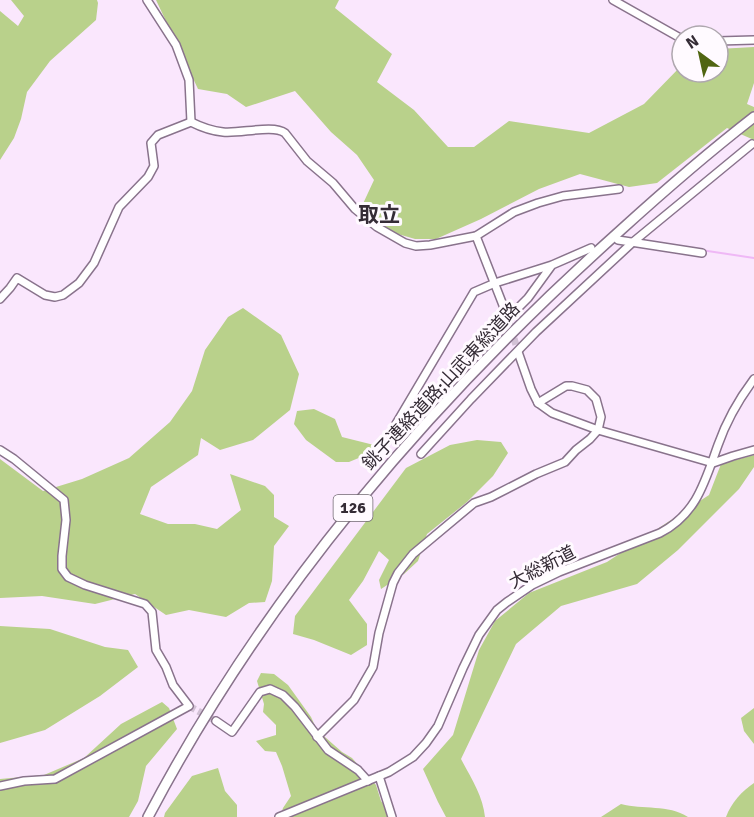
<svg xmlns="http://www.w3.org/2000/svg" width="754" height="817" font-family="Signika,'Noto Sans JP',sans-serif">
<rect width="100%" height="100%" fill="#fae7fd"/>
<g fill="#b9d18b">
<path d="M11 0H97L98 3 96 20 50 61 27 92 21 119 14 138 0 160V11L18 26 24 16Z"/>
<path d="M156 0H339L335 8 392 54 377 82 414 110 448 147H474L509 121 589 133 644 104 682 65V72H718V49L754 47V83L747 104 754 107V140L727 128 657 183 629 187 580 174 539 189 481 219 436 239H415L391 232 361 208 374 180 357 155 331 132 295 91 246 107 227 94 198 89Z"/>
<path d="M243 308 281 335 299 374 290 410 253 440 220 450 201 438 198 455 151 487 140 514 168 524H195L217 529 241 510 230 474 265 486 274 495V517L289 526 274 546 272 581 265 602 249 603 226 617 189 610 166 615 135 594 95 604 42 596 0 598V459L43 491 82 479 129 458 170 422 192 391 205 350 228 317Z"/>
<path d="M314 409 335 419 342 437 374 445 378 450 349 462H336L306 440 294 424 297 411Z"/>
<path d="M477 440 501 442 508 453 493 476 467 502 427 534 418 561 404 574 381 589 379 580 389 560 379 551 363 581 349 600 367 624V645L351 655 314 640 293 634 295 616 406 468 450 445Z"/>
<path d="M754 455V467L739 489 678 550 637 584 561 606 516 644 461 759C471 778 483 796 485 817H446L438 802 423 769 453 735 479 650 495 621 529 593 607 562 709 495 721 464Z"/>
<path d="M0 626 50 629 105 647 128 650 138 667 100 696 45 730 0 743Z"/>
<path d="M261 673 274 674 288 685 311 717 317 730 342 752 352 758 376 785 381 801 387 809V817H280L283 808 291 796 282 766 276 752 265 751 256 741 276 735V725L263 712 264 704 257 681Z"/>
<path d="M162 702 169 708 177 729 146 766 138 801 129 817H0V779L44 775 84 758 121 724Z"/>
<path d="M754 708V744L744 731 741 718Z"/>
<path d="M218 768 225 791 237 805V817H164L165 813 192 776Z"/>
<path d="M754 783V817H726C731 803 742 791 754 783Z"/>
<path d="M621 804C643 810 668 804 688 817H601Z"/>
</g>
<g fill="none" stroke-linecap="round" stroke-linejoin="round">
<path stroke="#efb8f6" stroke-width="2" d="M701 250 754 258"/>
<g stroke="#d2c1d5" stroke-width="7" stroke-dasharray="7 3.5" stroke-linecap="butt">
<path d="M508 318 518 352"/>
<path d="M189 706 216 721"/>
</g>
<defs>
<g id="minor">
<path d="M147 0 176 45 189 80 191 122"/>
<path d="M613 0 682 39"/>
<path d="M718 41 754 40"/>
<path d="M476 236 508 318"/>
<path d="M618 240 702 253"/>
<path d="M552 265 528 298 508 318 399 441 390 434 474 292 495 283 552 265 591 248"/>
<path d="M0 299 10 288 17 278 45 295 55 297 63 295 79 283 94 263 119 207 148 177 154 166 151 143 158 135 191 122C201 127 212 131 223 132 240 134 273 124 285 133L307 161 333 183 355 209 377 227 405 243 416 246 430 245 476 236 514 212 538 203 563 196 619 189"/>
<path d="M518 352 531 389 538 403 552 413 598 430 713 463 733 456 754 450"/>
<path d="M0 450 14 459 64 500 66 520 62 556V569L68 577 85 585 145 604 152 612 156 650 166 667 173 685 189 706 55 779 24 781 0 786"/>
<path d="M421 454 471 399 536 332 633 242 752 144"/>
<path d="M216 721 232 732 260 692 270 689 283 695 295 707 328 750 358 770 368 781"/>
<path d="M317 737 354 700 373 667 379 633 393 583 398 573 413 554 474 503 491 497 536 474 565 462 576 450 590 439 598 430 601 417 596 399 587 390 572 386H566L538 403"/>
<path d="M379 776 392 817"/>
<path d="M279 817 389 772 413 757 426 743 438 726 463 668 479 635 497 610 507 602 532 585 559 572 660 533C697 514 705 481 718 445 726 422 739 399 754 379"/>
</g>
<path id="highway" d="M148 817C267 591 432 399 622 229 665 190 709 152 754 117"/>
</defs>
<use href="#minor" stroke="#89738c" stroke-width="10"/>
<use href="#highway" stroke="#89738c" stroke-width="12"/>
<use href="#minor" stroke="#fff" stroke-width="7"/>
<use href="#highway" stroke="#fff" stroke-width="9"/>
</g>
<g text-anchor="middle" dominant-baseline="central" stroke-width="6" stroke-linejoin="round" paint-order="stroke">
<rect fill="#fffaff" stroke="#716972" stroke-width="1.5" x="333.5" y="495" width="39" height="26" rx="4.5"/>
<g font-size="16" font-weight="bold" fill="#342b35">
<text x="353" y="508">126</text>
</g>
<g font-size="18" fill="#342b35" stroke="#fffaff">
<text transform="translate(441 386) rotate(-47)">銚子連絡道路;山武東総道路</text>
<text transform="translate(542 567) rotate(-27)">大総新道</text>
</g>
<g font-size="21" font-weight="bold" fill="#342b35" stroke="#fffaff">
<text x="379" y="215">取立</text>
</g>
</g>
<g transform="translate(700 54) rotate(327)"><circle r="28" fill="#fffaff" stroke="#aea7ae" stroke-width="1.5"/>
<path d="M0-4.5L10 22L0 15L-10 22Z" fill="#506512"/>
<text y="-9" font-size="16" font-weight="bold" text-anchor="middle" fill="#342b35">N</text>
</g>
</svg>
